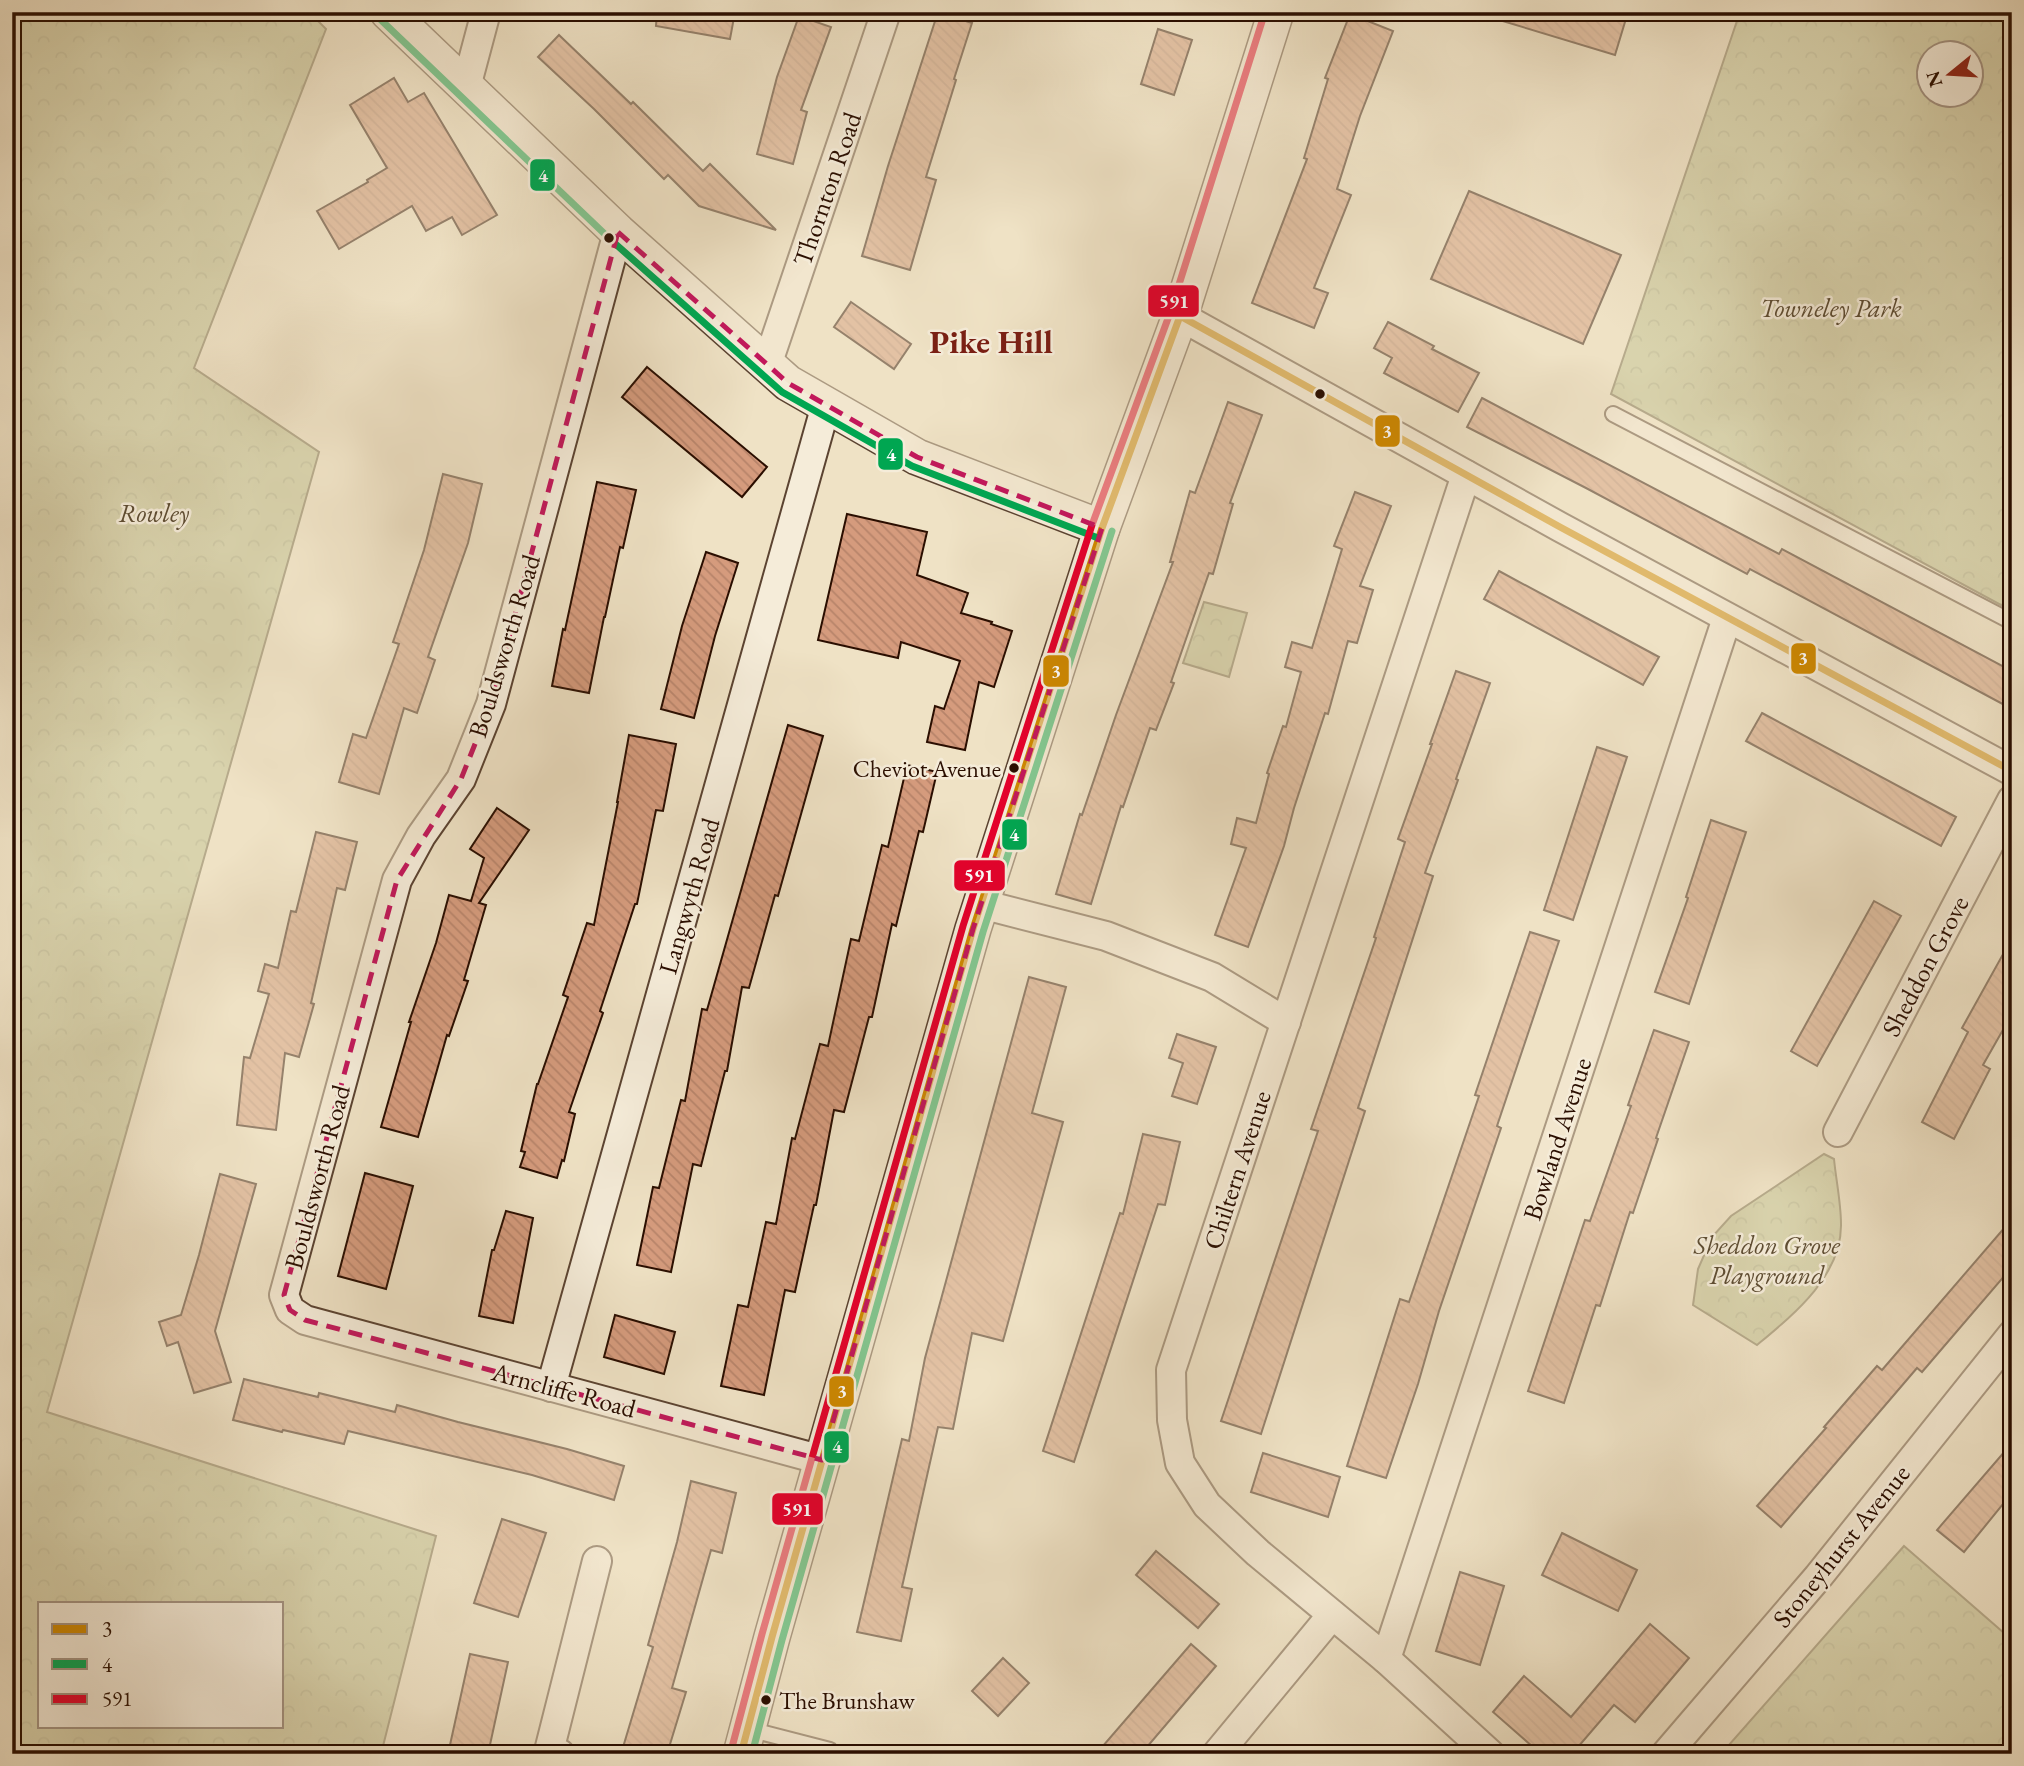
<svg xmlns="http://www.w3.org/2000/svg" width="2024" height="1766" font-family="'EB Garamond',serif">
<defs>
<pattern id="forest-crowns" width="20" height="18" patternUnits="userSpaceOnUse" patternTransform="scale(1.75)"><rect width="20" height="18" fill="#bfc291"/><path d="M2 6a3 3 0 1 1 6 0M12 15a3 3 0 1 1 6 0" fill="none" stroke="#a4a67b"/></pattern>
<pattern id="building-back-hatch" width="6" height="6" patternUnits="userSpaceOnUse" patternTransform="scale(1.75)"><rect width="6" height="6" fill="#d59b7d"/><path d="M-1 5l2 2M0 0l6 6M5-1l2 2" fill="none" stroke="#b7846a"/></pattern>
</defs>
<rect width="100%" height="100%" fill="#efe2c5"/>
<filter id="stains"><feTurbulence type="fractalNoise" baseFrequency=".00286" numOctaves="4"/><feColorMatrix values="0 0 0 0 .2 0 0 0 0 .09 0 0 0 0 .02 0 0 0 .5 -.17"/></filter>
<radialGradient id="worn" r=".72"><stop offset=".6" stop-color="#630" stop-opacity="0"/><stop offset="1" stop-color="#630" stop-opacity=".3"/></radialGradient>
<g fill="url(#forest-crowns)" stroke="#746848" stroke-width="2" fill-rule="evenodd">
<path d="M12 12H309L326 29 194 368 319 452 47 1412 436 1536 381 1754H12ZM282 1603V1726H40V1603Z"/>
<path d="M1740 12H2012V611L1611 394ZM1972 52V94H1930V52Z"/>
<path d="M1204 602 1247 613 1229 677 1183 663Z"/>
<path d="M1824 1154 1834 1159C1836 1180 1841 1203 1841 1224 1842 1276 1793 1315 1757 1345L1693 1305 1698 1269 1712 1237 1731 1216Z"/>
<path d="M1904 1546 2012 1640V1754H1721Z"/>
</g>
<g fill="url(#building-back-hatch)" stroke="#2a0e00" stroke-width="2">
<path d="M657 12H735L730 39 656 26Z"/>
<path d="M938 12 972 23 954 79 956 80 926 177 936 180 910 270 862 256 888 166Z"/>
<path d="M1497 12H1628L1615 55 1496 19Z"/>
<path d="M1350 14 1393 31 1360 116 1337 189 1351 195 1314 288 1328 293 1314 328 1252 303 1307 159 1304 158 1328 79 1325 78Z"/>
<path d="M799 16 831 27 801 110 807 112 793 164 757 154 777 77Z"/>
<path d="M1158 29 1192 40 1174 95 1141 84Z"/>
<path d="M559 35 631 104 633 102 703 171 710 164 776 230 699 206 668 175 664 179 594 109 538 57Z"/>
<path d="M394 78 408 102 424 93 497 215 462 235 452 217 426 231 412 206 339 249 317 211 368 182 367 180 387 168 350 105Z"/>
<path d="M1469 191 1621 255 1583 344 1431 279Z"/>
<path d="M851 302 911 344 894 369 834 327Z"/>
<path d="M1388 322 1434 346 1432 349 1479 373 1458 412 1384 373 1392 358 1374 348Z"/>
<path d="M647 367 767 467 742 497 622 397Z"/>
<path d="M1482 398 1779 554 1782 549 2012 671V709L1750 569 1747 574 1586 488 1467 427Z"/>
<path d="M1228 402 1262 415 1230 503 1233 504 1213 574 1209 573 1171 682 1174 683 1156 730 1150 728 1123 807 1121 806 1091 904 1056 894 1080 814 1082 815 1116 715 1173 562H1170L1190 491 1195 493Z"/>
<path d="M443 474 482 484 468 543 428 657 435 660 417 713 404 708 379 794 339 782 353 734 366 738 399 644 393 642 424 550Z"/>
<path d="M597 482 636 490 623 548 620 547 605 617H604L589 693 552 686 563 629 565 630Z"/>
<path d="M1355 492 1391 506 1360 586 1373 590 1357 643 1348 641 1328 714 1325 713 1294 808 1284 846 1248 947 1215 935 1246 848 1231 844 1237 818 1256 823 1269 774 1267 773 1283 726 1286 727 1301 672 1285 667 1292 642 1312 648 1342 549 1334 546Z"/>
<path d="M847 514 927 532 917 575 968 593 961 613 992 622 991 624 1012 631 994 687 979 682 965 750 927 742 935 706 944 709 960 661 901 642 898 658 818 640Z"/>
<path d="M706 552 738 563 715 636 694 718 661 709 682 626Z"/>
<path d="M1499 571 1659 657 1643 685 1484 599Z"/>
<path d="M1456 671 1490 683 1456 779 1458 780 1425 873 1433 876 1358 1108 1365 1111 1261 1434 1221 1421 1318 1131 1311 1129 1376 938 1374 937 1405 842 1398 839 1432 744H1430Z"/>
<path d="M1762 713 1956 817 1941 846 1746 741Z"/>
<path d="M788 725 823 736 778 896 775 895 749 988 742 987 727 1071H725L701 1166 693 1164 671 1272 637 1265 653 1187 659 1188 681 1100 685 1101 702 1009 707 1010Z"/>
<path d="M629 735 676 744 663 811 656 810 637 904H635L600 1011 603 1013 569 1112 575 1114 564 1161 562 1160 557 1178 520 1167 525 1152 521 1151 537 1084H538L568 997 563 995 587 923 594 925 618 802H617Z"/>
<path d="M1597 747 1627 757 1573 920 1544 910Z"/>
<path d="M907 765 937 772 923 832 919 831 896 926 892 924 872 1017H869L844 1112 834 1110 816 1205H814L795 1292 785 1290 764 1395 721 1386 738 1305 748 1307 766 1222 776 1224 792 1138 795 1139 820 1044 828 1046 851 939 859 941 882 845 888 847Z"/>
<path d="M497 808 529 830 479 903 486 905 464 980 468 981 449 1036 447 1035 418 1137 381 1127 411 1022H409L436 943 449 895 471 901 484 858 470 849Z"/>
<path d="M1711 820 1746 832 1689 1004 1655 992 1688 898 1686 897Z"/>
<path d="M316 832 357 842 345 890 337 888 311 1003 314 1004 299 1057 285 1053 276 1130 237 1125 244 1057 250 1058 269 994 258 991 265 964 278 968 291 911 296 912Z"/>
<path d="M1874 901 1901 916 1817 1066 1791 1051Z"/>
<path d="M1530 932 1559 941 1497 1126 1501 1128 1439 1311 1418 1384 1386 1478 1347 1466 1400 1299 1409 1302 1479 1096 1475 1095Z"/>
<path d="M2012 938V1014L1983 1065 1990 1069 1954 1139 1922 1122 1968 1032 1962 1028Z"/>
<path d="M1029 977 1066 987 1032 1113 1063 1122 1003 1341 972 1333 953 1429 938 1427 902 1587 912 1589 901 1641 857 1632 902 1439 909 1441 925 1358Z"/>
<path d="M1654 1030 1689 1042 1656 1138 1658 1139 1633 1213 1630 1212 1600 1306 1596 1305 1564 1403 1528 1391 1585 1220 1590 1221 1631 1106 1628 1105Z"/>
<path d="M1177 1034 1216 1047 1197 1104 1172 1096 1183 1063 1169 1058Z"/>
<path d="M1143 1134 1180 1142 1165 1205 1158 1204 1074 1462 1043 1451 1120 1213 1123 1214Z"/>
<path d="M365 1173 413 1186 386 1289 338 1276Z"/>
<path d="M220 1174 256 1184 215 1331 231 1382 194 1393 178 1342 167 1346 159 1322 181 1315 199 1255Z"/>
<path d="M506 1211 533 1218 513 1323 479 1316 492 1250H494Z"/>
<path d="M2012 1219V1267L1922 1372 1917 1368 1781 1527 1757 1506 1826 1428 1824 1427 1877 1366 1882 1370Z"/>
<path d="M615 1315 675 1332 664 1374 604 1357Z"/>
<path d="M244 1379 318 1397 319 1393 395 1412 397 1405 458 1422 567 1449 624 1466 614 1500 532 1475 348 1431 344 1444 283 1430 282 1432 233 1420Z"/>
<path d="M2012 1443V1493L1964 1552 1937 1530Z"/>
<path d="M1263 1453 1340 1477 1328 1517 1251 1492Z"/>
<path d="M691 1481 736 1493 722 1553 711 1550 672 1688 686 1692 667 1754H621L653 1647 648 1645 677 1542Z"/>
<path d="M502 1519 546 1533 518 1617 474 1603Z"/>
<path d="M1562 1533 1637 1570 1618 1611 1542 1575Z"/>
<path d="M1156 1551 1219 1604 1198 1628 1136 1575Z"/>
<path d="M1460 1572 1504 1586 1480 1665 1436 1651Z"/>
<path d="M1650 1624 1689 1658 1635 1722 1614 1705 1572 1754H1541L1493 1712 1524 1676 1571 1717Z"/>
<path d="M1191 1644 1216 1666 1141 1754H1096Z"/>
<path d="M470 1654 508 1662 488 1754H448Z"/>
<path d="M1003 1658 1029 1683 998 1716 972 1691Z"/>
</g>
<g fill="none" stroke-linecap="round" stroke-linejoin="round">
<defs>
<g id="service">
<path d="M1613 414 2012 622"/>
<path d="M748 1729 830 1750 829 1754"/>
</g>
<g id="minor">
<path d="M466 87 486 12"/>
<path d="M618 232 491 704 461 779 421 836 397 880 284 1295 290 1310 305 1320 822 1460"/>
<path d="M1180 316 1560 527 2012 771"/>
<path d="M767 365 886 12"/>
<path d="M1466 475 1171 1370 1172 1420 1180 1463 1207 1505 1258 1553 1386 1659 1490 1754"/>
<path d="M981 904 1106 936 1212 977 1286 1022"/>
<path d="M1838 1132 2012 800"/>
<path d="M551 1387 826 405"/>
<path d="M1386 1659 1727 618"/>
<path d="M560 1754 549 1751 597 1561"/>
<path d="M1217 1754 1332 1615"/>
<path d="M1666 1754 1818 1577 2012 1335"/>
</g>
<g id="tertiary">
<path d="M388 12 618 232 788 383 917 457 1102 528"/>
<path d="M741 1754 772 1637 973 929 1102 528 1180 316 1276 12"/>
</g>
</defs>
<use href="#service" stroke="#5b4331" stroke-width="18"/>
<use href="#minor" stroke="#5b4331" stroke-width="32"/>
<use href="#tertiary" stroke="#5b4331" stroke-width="38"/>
<use href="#service" stroke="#f5ecd9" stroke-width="14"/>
<use href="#minor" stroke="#f5ecd9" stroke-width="28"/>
<use href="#tertiary" stroke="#f5ecd9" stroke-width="35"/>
<defs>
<g id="bus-1">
<path d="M1180 316 1560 527 2012 771"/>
<path d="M741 1754 772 1637 973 929 1102 528 1180 316"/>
</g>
<g id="bus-2">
<path d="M381 20 611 240 782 392 912 466 1098 538"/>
<path d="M752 1754 782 1640 983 932 1112 531"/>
</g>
<path id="bus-3" d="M731 1751 762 1634 963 926 1092 525 1170 313 1265 12"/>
</defs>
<use href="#bus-1" stroke="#f5ecd9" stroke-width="12"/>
<use href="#bus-2" stroke="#f5ecd9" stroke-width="12"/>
<use href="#bus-3" stroke="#f5ecd9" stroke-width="12"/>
<use href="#bus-1" stroke="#ce8800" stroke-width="7"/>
<use href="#bus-2" stroke="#00a651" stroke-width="7"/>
<use href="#bus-3" stroke="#e4002b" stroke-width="7"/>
</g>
<path d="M0 0H2024V1766H0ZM618 232 788 383 917 457 1102 528 973 929 822 1460 305 1320 290 1310 284 1295 397 880 461 779 491 704Z" fill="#efe2c5" fill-opacity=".55" fill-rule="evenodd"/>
<path fill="none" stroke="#c2185b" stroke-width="5" stroke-dasharray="14 9" stroke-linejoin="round" d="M618 232 788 383 917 457 1102 528 973 929 822 1460 305 1320 290 1310 284 1295 397 880 461 779 491 704Z"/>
<g fill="#2a0e00" stroke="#f5ecd9" stroke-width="2.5">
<circle cx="609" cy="238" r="6"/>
<circle cx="1320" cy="394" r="6"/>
<circle cx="1014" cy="768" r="6"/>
<circle cx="766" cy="1700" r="6"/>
</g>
<g text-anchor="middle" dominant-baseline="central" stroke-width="5" stroke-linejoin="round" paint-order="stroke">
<g font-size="24" fill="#2a0e00" stroke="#f5ecd9" text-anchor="end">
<text x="1001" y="768">Cheviot Avenue</text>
<text x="779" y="1700" text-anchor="start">The Brunshaw</text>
</g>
<g font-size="26" fill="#2a0e00" stroke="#f5ecd9">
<text transform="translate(827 189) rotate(-71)">Thornton Road</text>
<text transform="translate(504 646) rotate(-73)">Bouldsworth Road</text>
<text transform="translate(689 896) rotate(-74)">Langwyth Road</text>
<text transform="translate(1925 966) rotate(-62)">Sheddon Grove</text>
<text transform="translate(1557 1139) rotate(-72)">Bowland Avenue</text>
<text transform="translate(1237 1170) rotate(-72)">Chiltern Avenue</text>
<text transform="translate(317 1177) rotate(-75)">Bouldsworth Road</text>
<text transform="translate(564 1390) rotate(15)">Arncliffe Road</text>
<text transform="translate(1841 1546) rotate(-51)">Stoneyhurst Avenue</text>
</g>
<g font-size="26" font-style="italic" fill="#5e4d33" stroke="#f5ecd9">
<text x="1831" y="308">Towneley Park</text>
<text x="154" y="513">Rowley</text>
<text x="1767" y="1245">Sheddon Grove<tspan x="1767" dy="30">Playground</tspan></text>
</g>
<g font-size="33" font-weight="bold" fill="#7a1f14" stroke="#f5ecd9">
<text x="991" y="341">Pike Hill</text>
</g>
</g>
<g stroke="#f5ecd9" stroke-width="2.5">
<rect x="529" y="158" width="27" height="34" rx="7" fill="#00a651"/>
<rect x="1147" y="284" width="53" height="34" rx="7" fill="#e4002b"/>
<rect x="1374" y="414" width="27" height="34" rx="7" fill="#ce8800"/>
<rect x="877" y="437" width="27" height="34" rx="7" fill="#00a651"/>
<rect x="1790" y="642" width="27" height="33" rx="7" fill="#ce8800"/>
<rect x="1042" y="654" width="28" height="34" rx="7" fill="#ce8800"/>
<rect x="1001" y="818" width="27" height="33" rx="7" fill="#00a651"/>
<rect x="953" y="859" width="53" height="33" rx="7" fill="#e4002b"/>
<rect x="828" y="1375" width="27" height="33" rx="7" fill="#ce8800"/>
<rect x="823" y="1430" width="27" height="34" rx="7" fill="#00a651"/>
<rect x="771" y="1492" width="53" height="34" rx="7" fill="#e4002b"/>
</g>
<g font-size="19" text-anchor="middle" font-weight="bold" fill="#fff">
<text x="543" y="182">4</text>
<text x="1174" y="308">591</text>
<text x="1387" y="438">3</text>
<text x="891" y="461">4</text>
<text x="1803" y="665">3</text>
<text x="1056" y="678">3</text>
<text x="1014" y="841">4</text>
<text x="979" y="882">591</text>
<text x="842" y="1398">3</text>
<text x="837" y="1453">4</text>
<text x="797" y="1516">591</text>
</g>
<rect width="2024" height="1766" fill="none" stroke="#efe2c5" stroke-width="42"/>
<rect x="14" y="14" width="1996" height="1738" fill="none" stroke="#2a0e00" stroke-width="3.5"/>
<rect x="21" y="21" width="1982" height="1724" fill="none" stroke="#2a0e00" stroke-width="2"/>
<rect x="38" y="1602" width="245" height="126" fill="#f5ecd9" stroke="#a49382" stroke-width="2"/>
<rect x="52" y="1624" width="35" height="10" fill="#ce8800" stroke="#a49382" stroke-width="2"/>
<text x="102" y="1636" font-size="21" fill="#2a0e00">3</text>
<rect x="52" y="1659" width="35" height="10" fill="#00a651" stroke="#a49382" stroke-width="2"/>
<text x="102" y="1672" font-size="21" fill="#2a0e00">4</text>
<rect x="52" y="1694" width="35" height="10" fill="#e4002b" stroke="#a49382" stroke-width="2"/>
<text x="102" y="1706" font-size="21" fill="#2a0e00">591</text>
<g transform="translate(1950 74) rotate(252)"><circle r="33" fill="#f5ecd9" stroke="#a49382" stroke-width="2"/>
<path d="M0-5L12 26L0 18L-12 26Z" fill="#8f2418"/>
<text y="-10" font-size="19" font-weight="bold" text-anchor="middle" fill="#2a0e00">N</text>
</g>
<rect width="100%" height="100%" filter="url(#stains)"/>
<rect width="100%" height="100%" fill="url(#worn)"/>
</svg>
